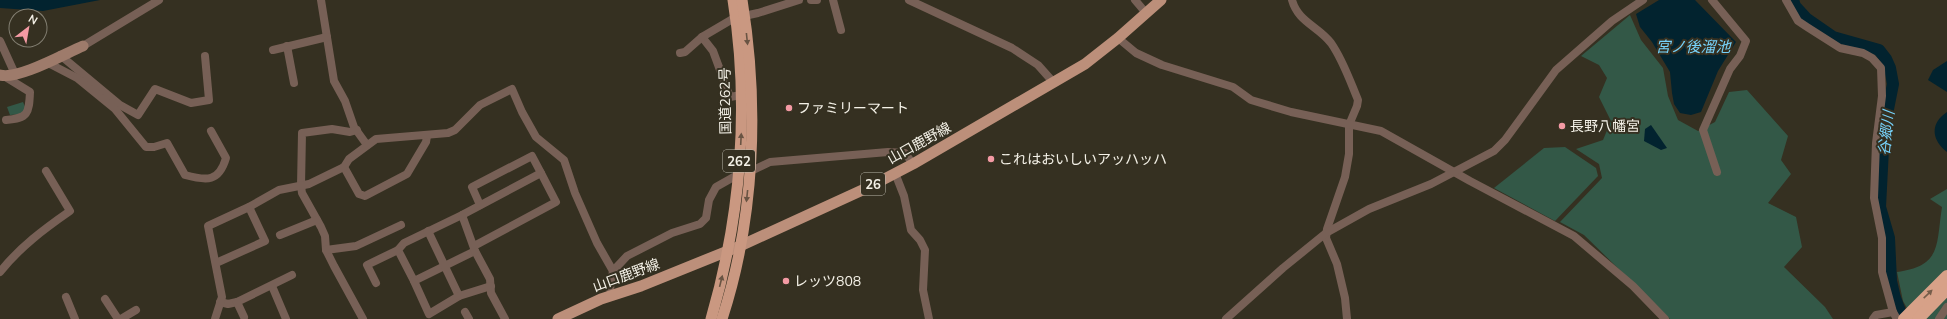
<svg xmlns="http://www.w3.org/2000/svg" width="1947" height="319" font-family="Mulish,'Noto Sans JP',sans-serif">
<rect width="100%" height="100%" fill="#353021"/>
<g fill="#335847">
<path d="M1630 15 1641 40 1663 68 1668 96 1678 120 1698 131 1715 122 1729 92 1747 90 1788 136 1781 160 1791 174 1768 203 1796 217 1802 247 1784 267 1825 307 1833 319H1670L1584 235 1560 222 1602 178 1599 164 1576 149 1603 140 1611 121 1599 97 1607 78 1599 65 1581 56Z"/>
<path d="M23 102 26 109 22 114 10 115 7 107Z"/>
<path d="M1565 147 1596 168 1598 176 1555 221 1494 188 1544 148Z"/>
<path d="M1947 189V319H1913L1903 301 1897 272C1942 266 1936 245 1942 207L1930 199Z"/>
</g>
<g fill="#02232f">
<path d="M0 0H100L43 11 0 8Z"/>
<path d="M1659 0H1695L1736 42 1718 71 1701 112 1691 115 1680 113 1674 104 1672 93 1670 72 1652 42 1640 27 1636 14Z"/>
<path d="M1947 61V92L1928 80 1933 70Z"/>
<path d="M1947 112V152C1931 140 1930 123 1947 112Z"/>
<path d="M1651 125 1667 148 1661 150 1644 141 1645 129Z"/>
</g>
<g fill="none" stroke-linecap="round" stroke-linejoin="round">
<path stroke="#02232f" stroke-width="12" d="M1793 0 1795 6 1807 19 1833 37 1879 50 1886 59 1890 68 1893 84 1884 129 1880 207 1889 238 1891 281 1895 298 1903 319"/>
<g stroke="#776056" stroke-width="8">
<path d="M321 0 334 81 345 101 354 127 367 145"/>
<path d="M811 0H817"/>
<path d="M833 0 841 30"/>
<path d="M909 0 1012 48 1038 65 1054 83"/>
<path d="M1135 0 1146 13"/>
<path d="M1292 0C1298 22 1318 26 1331 43 1343 60 1350 81 1358 100L1357 106 1349 125V154L1345 177 1327 229 1326 238 1337 264 1345 298 1347 319"/>
<path d="M1712 0 1746 41 1740 56 1730 69 1703 130 1717 172"/>
<path d="M1786 0 1798 21 1807 27 1840 48 1863 53 1872 58 1881 68 1882 96 1876 143 1874 198 1882 238V272L1893 312"/>
<path d="M744 16 758 13 799 0"/>
<path d="M702 37 713 51 730 97 741 95"/>
<path d="M1118 38 1136 53 1162 65 1233 87 1251 100 1291 112 1381 131 1470 181 1574 236 1633 286 1665 319"/>
<path d="M0 41 15 74"/>
<path d="M83 46 159 0"/>
<path d="M287 46 294 83"/>
<path d="M273 50 327 37"/>
<path d="M680 53 685 52 702 37 736 17"/>
<path d="M60 55 120 105 138 115 155 89 191 103 209 100 205 56"/>
<path d="M49 61 52 65 77 78 115 109 146 147H154L167 143 185 175C207 181 219 182 226 158L211 131"/>
<path d="M4 76 30 92C29 114 28 118 6 120"/>
<path d="M357 130 350 132 332 129 302 133 301 186 302 193 321 227 325 236 326 250 334 266 363 319"/>
<path d="M344 167 359 194 365 196 407 174 426 142 427 136"/>
<path d="M749 172 770 162 888 152 905 153 913 164"/>
<path d="M895 173 904 196 911 230 920 240 925 250 923 290 929 319"/>
<path d="M480 205 472 187 532 156 541 173"/>
<path d="M462 215 404 243 398 250 414 281 475 251"/>
<path d="M280 235 317 220"/>
<path d="M474 246 556 202 541 173 462 215 475 251 490 279 491 293 505 319"/>
<path d="M326 250 356 246 401 225"/>
<path d="M216 263 265 241 249 207"/>
<path d="M0 272C20 247 44 229 70 211L46 171"/>
<path d="M414 281 429 314 459 296 428 231"/>
<path d="M376 283 367 265 398 250"/>
<path d="M272 286 286 319"/>
<path d="M459 296 491 286"/>
<path d="M612 296 610 289 613 271 627 256 672 233 700 224 706 218 709 200 716 187 739 174"/>
<path d="M66 297 75 319"/>
<path d="M105 299 118 319"/>
<path d="M220 302 228 304 237 302 292 275"/>
<path d="M237 302 244 317"/>
<path d="M465 312 469 319"/>
<path d="M121 319 136 310"/>
<path d="M215 319 222 297 208 226 249 207 279 190 309 184 344 167 349 159 376 139 448 133 455 130 480 105 512 89 522 112 536 137 564 160 575 193 597 243 613 271"/>
<path d="M1226 319 1283 268 1326 233 1369 209 1431 184 1494 151 1505 140 1556 70 1612 21 1643 0"/>
<path d="M1873 319 1876 315 1893 312 1897 319"/>
<path d="M1939 319 1947 307"/>
</g>
<path stroke="#9e7b6b" stroke-width="11" d="M0 75C18 80 64 54 83 46"/>
<path stroke="#bc8f7a" stroke-width="11" d="M558 319 601 299 641 286 740 246 869 187 913 164 1085 64 1118 38 1161 0"/>
<g stroke="#ca9881" stroke-width="11">
<path d="M711 319C741 216 750 106 733 0"/>
<path d="M722 319C755 218 759 104 742 0"/>
</g>
<g stroke="#d7a188" stroke-width="12">
<path d="M1904 319 1947 276"/>
<path d="M1918 319 1947 289"/>
</g>
</g>
<defs><path id="oneway-solid" d="M-6-.8H1V-3.2L6.5 0L1 3.2V.8H-6Z"/></defs>
<g fill="#695443">
<use href="#oneway-solid" transform="translate(747 39) rotate(84)"/>
<use href="#oneway-solid" transform="translate(741 139) rotate(-87)"/>
<use href="#oneway-solid" transform="translate(747 196) rotate(96)"/>
<use href="#oneway-solid" transform="translate(721 281) rotate(-76)"/>
</g>
<use fill="#765d4a" href="#oneway-solid" transform="translate(1928 294) rotate(-44)"/>
<g fill="#f49aa4" stroke="#353021" stroke-width="1.5">
<circle cx="789" cy="108" r="4"/>
<circle cx="1562" cy="126" r="4"/>
<circle cx="991" cy="159" r="4"/>
<circle cx="786" cy="281" r="4"/>
</g>
<g text-anchor="middle" dominant-baseline="central" stroke-width="4" stroke-linejoin="round" paint-order="stroke">
<g fill="#353021" stroke="#bbb8ac" stroke-width="1">
<rect x="723" y="150" width="32" height="22" rx="3"/>
<rect x="861" y="173" width="24" height="22" rx="3"/>
</g>
<g font-size="13" font-weight="bold" fill="#f5f2e8">
<text x="739" y="161">262</text>
<text x="873" y="184">26</text>
</g>
<g font-size="14" fill="#f5f2e8" stroke="#353021">
<text transform="translate(725 101) rotate(-91)">国道262号</text>
<text transform="translate(919 143) rotate(-29)">山口鹿野線</text>
<text transform="translate(626 275) rotate(-20)">山口鹿野線</text>
</g>
<g font-size="14" fill="#f5f2e8" stroke="#353021" text-anchor="start">
<text x="797" y="108">ファミリーマート</text>
<text x="1570" y="126">長野八幡宮</text>
<text x="999" y="159">これはおいしいアッハッハ</text>
<text x="794" y="281">レッツ808</text>
</g>
<g font-size="15" font-style="italic" fill="#76d2fa" stroke="#353021">
<text x="1693" y="46">宮ノ後溜池</text>
<text transform="translate(1886 133) rotate(-83)">谷郷川</text>
</g>
</g>
<g transform="translate(28 28) rotate(31)"><circle r="19" fill="#353021" stroke="#827e71"/>
<path d="M0-3L7 15L0 10L-7 15Z" fill="#f49aa4"/>
<text y="-6" font-size="11" font-weight="bold" text-anchor="middle" fill="#f5f2e8">N</text>
</g>
</svg>
